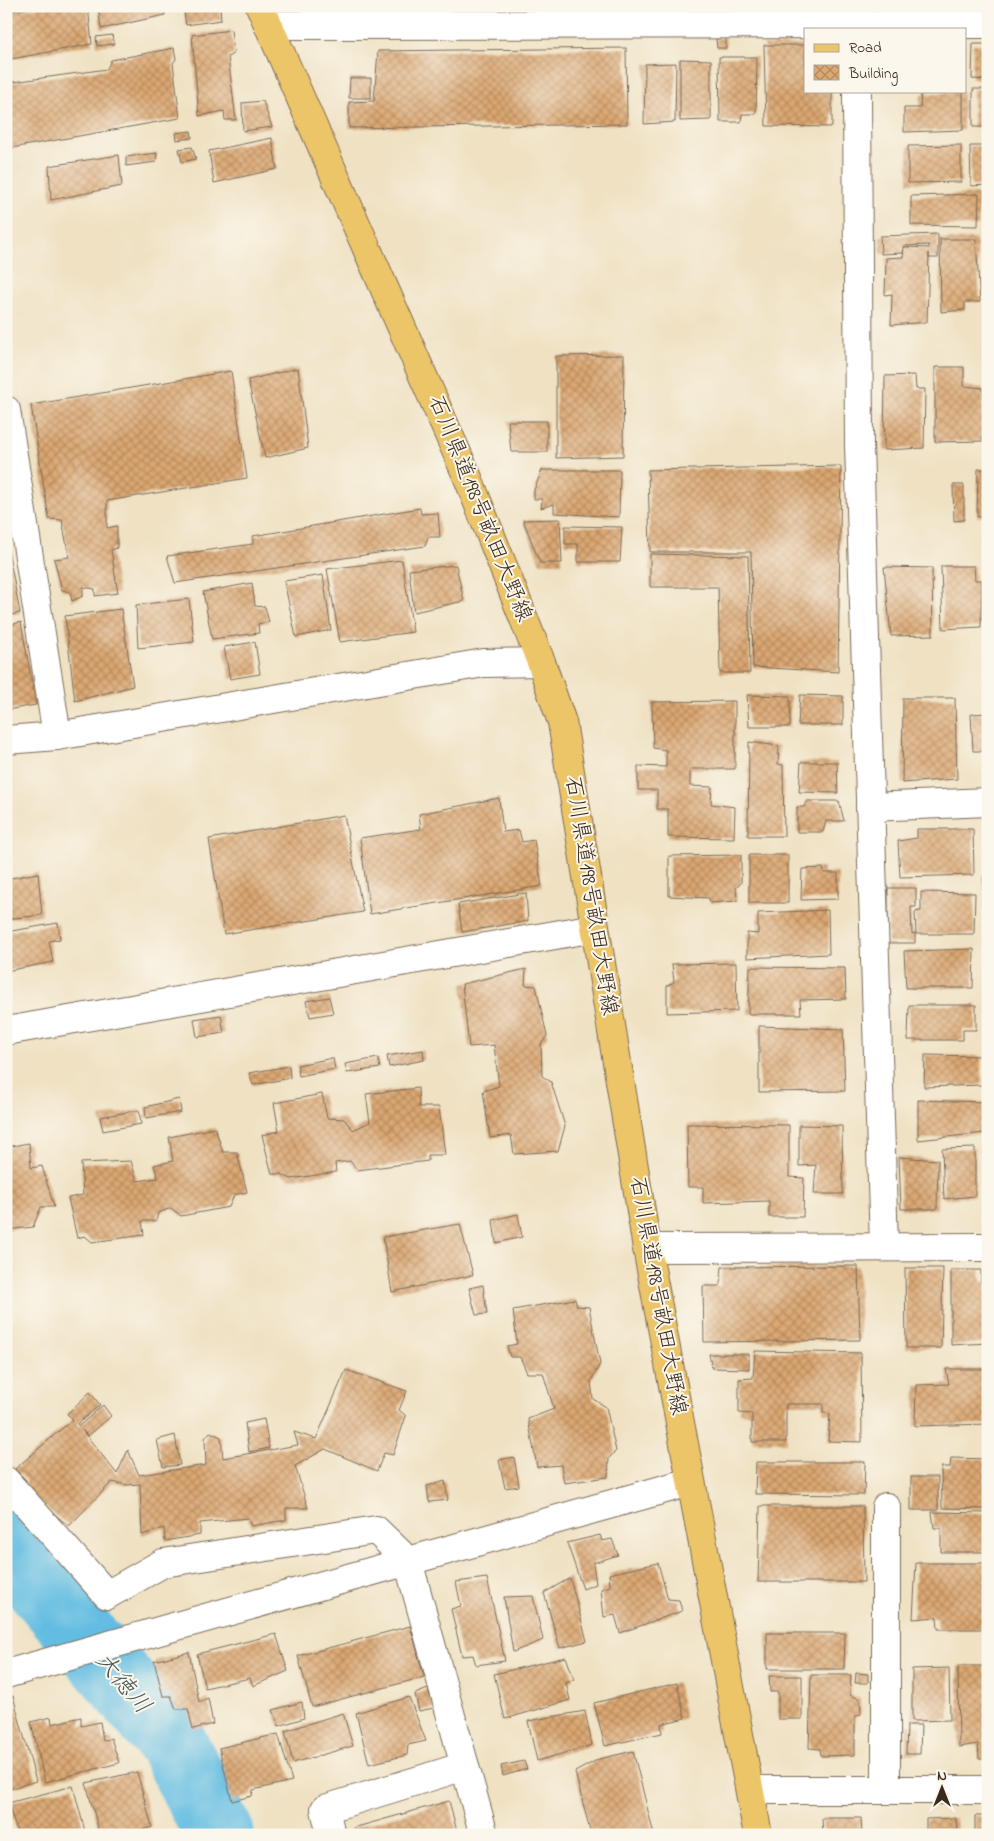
<svg xmlns="http://www.w3.org/2000/svg" width="994" height="1841" font-family="'Indie Flower','Klee One',sans-serif">
<defs>
<pattern id="building-cross-hatch" width="8" height="8" patternUnits="userSpaceOnUse" patternTransform="scale(1.25)"><rect width="8" height="8" fill="#dba772"/><path d="M0 0l8 8M0 8l8-8" fill="none" stroke="#b3885d"/></pattern>
</defs>
<rect width="100%" height="100%" fill="#fbf7ec"/>
<filter id="ink" filterUnits="userSpaceOnUse"><feTurbulence type="fractalNoise" baseFrequency=".02" numOctaves="2"/><feDisplacementMap in="SourceGraphic" scale="10" xChannelSelector="R" yChannelSelector="G"/><feConvolveMatrix kernelMatrix="1 2 1 2 8 2 1 2 1" color-interpolation-filters="sRGB"/></filter>
<filter id="wash" filterUnits="userSpaceOnUse"><feTurbulence type="fractalNoise" baseFrequency=".0096" numOctaves="4" result="noise"/><feDisplacementMap in="SourceGraphic" scale="20" xChannelSelector="R" yChannelSelector="G"/><feGaussianBlur stdDeviation="1.12" result="paint"/><feColorMatrix in="noise" values="0 0 0 0 0 0 0 0 0 0 0 0 0 0 0 0 0 1.4 0 .05"/><feComposite in="paint" operator="in"/></filter>
<g filter="url(#wash)">
<rect width="100%" height="100%" fill="#efe1c2"/>
<g fill="none" stroke-linecap="round" stroke-linejoin="round">
<path stroke="#64bde2" stroke-width="70" d="M6 1545 172 1743 220 1835"/>
</g>
<g id="blocks">
<g fill="url(#building-cross-hatch)">
<path d="M45 6H88L92 44 6 60V12Z"/>
<path d="M98 6H163L165 15 101 29Z"/>
<path d="M183 6H220L221 20 186 25Z"/>
<path d="M231 30 234 53 228 57 236 120H225L224 111 199 116 192 35Z"/>
<path d="M112 35 114 44 97 46 96 37Z"/>
<path d="M726 38V48H717L716 39Z"/>
<path d="M973 44H988V80L972 79Z"/>
<path d="M764 45H805V91H832V127L766 126Z"/>
<path d="M174 48 176 59 173 63 180 118 6 149V83L107 69 111 60Z"/>
<path d="M626 48 627 124 349 128V102L374 101 378 51Z"/>
<path d="M719 57H757L756 114H742L741 122H720Z"/>
<path d="M680 59 711 60V120L680 121Z"/>
<path d="M676 63 675 122 644 124 645 64Z"/>
<path d="M350 78H371V98H349Z"/>
<rect x="973" y="89" width="15" height="38"/>
<path d="M963 92V130L904 132V108H920L921 94Z"/>
<path d="M263 101 272 127 243 131 242 103Z"/>
<path d="M191 131 192 138 177 140 176 133Z"/>
<path d="M272 138 277 169 214 183 209 151Z"/>
<path d="M961 145V182L908 183V146Z"/>
<path d="M970 146H988V185L971 186Z"/>
<path d="M192 147 196 159 182 162 179 149Z"/>
<path d="M157 153 156 162 126 166V157Z"/>
<path d="M119 155 122 186 51 200 49 166Z"/>
<path d="M979 194 978 226 911 225V196Z"/>
<path d="M938 234V258H929V253L927 322 891 325 892 294 885 295 886 258 903 257 904 247 929 248V245L903 246V253L881 254 880 236Z"/>
<path d="M940 239H976L980 302H965V310L941 312Z"/>
<path d="M624 355 623 456 556 458V356Z"/>
<path d="M935 367H964V386L983 388V441L935 442Z"/>
<path d="M298 368 308 448 265 458 248 380Z"/>
<path d="M231 371 247 478 107 501V528L117 526V548L111 550 118 593 95 596V589L83 587V596L72 601 70 592 62 590 54 559 69 557 62 520 49 519 31 405Z"/>
<path d="M915 375 916 389H925L924 448 884 450 885 376Z"/>
<path d="M508 421H547V452H511Z"/>
<path d="M841 466 838 672 753 667 751 552H650L648 470Z"/>
<path d="M978 469H988V516L977 517Z"/>
<path d="M542 470H620L619 517 554 513V504L541 508 542 499H534V490Z"/>
<path d="M953 485H964V520L954 521Z"/>
<path d="M420 508 421 514 438 513 440 537H428L425 546 175 583 167 556 253 544V536Z"/>
<path d="M560 519 562 563H540L523 520Z"/>
<path d="M565 526 622 527 620 562H578V544H565Z"/>
<path d="M6 539 20 613 6 616Z"/>
<path d="M650 554 748 556 750 673H720L718 587H650Z"/>
<path d="M402 560 413 632 340 642 327 569Z"/>
<path d="M456 565 464 601 414 612 409 570Z"/>
<path d="M941 566H974L975 580H982L981 627 943 629Z"/>
<path d="M884 567 932 568 933 635 891 636Z"/>
<path d="M323 575 331 630 296 637 284 581Z"/>
<path d="M252 583 255 606 265 607 269 622 258 624 259 633 212 639 203 592Z"/>
<path d="M189 599 194 642 138 648 136 605Z"/>
<path d="M121 609 133 686 75 701 65 616Z"/>
<path d="M21 622 36 705 6 710V626Z"/>
<path d="M255 642 260 674 230 679 224 647Z"/>
<path d="M747 695 790 696V727H749Z"/>
<path d="M800 695 843 696V725H798Z"/>
<path d="M903 698H955L957 779 902 783Z"/>
<path d="M735 701V769H690V786L712 787 711 804 735 807 734 838 668 837V809H657V790H638V766L666 767V750L653 748 652 702Z"/>
<path d="M988 713V751H973L971 714Z"/>
<path d="M749 742 779 746 778 764 783 765 784 836H748Z"/>
<path d="M801 762H837L838 793 799 792Z"/>
<path d="M499 798 503 832 519 830 522 842 534 840 542 886 370 914 360 838 421 829 419 814Z"/>
<path d="M807 801H839L844 821H826L823 832H797V807H804Z"/>
<path d="M344 815 363 912 224 934 209 839Z"/>
<path d="M917 829H973L974 875 900 877 898 841 917 838Z"/>
<path d="M741 855V883L736 888 737 901 710 903 709 898 669 896V856Z"/>
<rect x="749" y="855" width="39" height="48"/>
<path d="M823 868 824 873H838V899L801 900 802 869Z"/>
<path d="M38 873 42 915 6 919V879Z"/>
<path d="M983 877H988V919H985Z"/>
<path d="M888 888H916V907H911L912 934 915 933V943H888Z"/>
<path d="M921 892 975 893 974 934H916L915 912 921 911Z"/>
<path d="M526 893 528 921 462 932 458 904Z"/>
<path d="M828 910 829 954 747 958V933L758 934V913Z"/>
<path d="M58 923 60 939 49 941 53 962 6 971V932Z"/>
<path d="M974 949 973 988H906L904 951Z"/>
<path d="M736 963 737 1011 667 1013V986L674 982 672 964Z"/>
<path d="M750 967 845 968 846 999 800 1000 801 1014H748Z"/>
<path d="M526 969 525 985 536 986 547 1036 541 1044 542 1076 551 1082 565 1126 558 1151 514 1154 511 1135 490 1138 483 1091 499 1086 494 1045 469 1047 462 984Z"/>
<path d="M329 997 333 1013 310 1017 306 1001Z"/>
<path d="M909 1005H976V1030H963V1040H908Z"/>
<path d="M221 1015 224 1033 197 1037 194 1019Z"/>
<path d="M759 1026 843 1029 845 1091 759 1092Z"/>
<path d="M423 1050 424 1060 389 1067 387 1056Z"/>
<path d="M925 1055 981 1056 982 1085 924 1087Z"/>
<path d="M333 1058 335 1069 299 1076 297 1065Z"/>
<path d="M378 1058 380 1068 347 1073 345 1064Z"/>
<path d="M289 1066 290 1078 253 1085 249 1073Z"/>
<path d="M418 1088 419 1107H439L445 1155H428V1161L357 1170 350 1161 335 1163 336 1172 291 1179 281 1174H272L262 1135 279 1131 274 1103 322 1094 327 1118 344 1119 353 1130 370 1122 366 1094Z"/>
<path d="M179 1099 181 1112 146 1118 145 1107Z"/>
<path d="M918 1100 984 1102 985 1133 918 1140Z"/>
<path d="M139 1110 141 1124 103 1131 100 1117Z"/>
<path d="M687 1124 789 1125V1177L804 1178 803 1217H769V1201L703 1203V1187H688Z"/>
<path d="M799 1125 842 1126 843 1194H814L816 1165 799 1166Z"/>
<path d="M215 1128 223 1152H237L247 1192 234 1195 229 1207 181 1216 171 1208 158 1213 156 1221H142L144 1235 92 1242 85 1236 77 1238 68 1198 83 1195 81 1163 131 1161 137 1181 158 1178 154 1165 173 1161 169 1137Z"/>
<path d="M29 1143 31 1168 42 1166 54 1207H41L33 1227 6 1230V1147Z"/>
<path d="M975 1148V1196L944 1199 942 1149Z"/>
<path d="M984 1148H988V1197H983Z"/>
<path d="M899 1157 938 1160 937 1209H901Z"/>
<path d="M518 1214 522 1237 496 1243 493 1220Z"/>
<path d="M460 1224 473 1275 392 1292 383 1237Z"/>
<path d="M858 1266 860 1340 704 1342 703 1286H720L722 1267Z"/>
<path d="M905 1268H943L941 1348H906Z"/>
<path d="M951 1270H981V1282H988V1343L951 1345Z"/>
<path d="M483 1285 487 1314 476 1315 469 1288Z"/>
<path d="M575 1299 577 1306 589 1307 600 1364 591 1381 593 1399 606 1407 616 1451 609 1458 608 1477 564 1483 561 1465 537 1467 528 1419 554 1409 543 1373H527L520 1357H510L507 1346 517 1344 513 1310Z"/>
<path d="M755 1351 861 1353 862 1442 828 1441 830 1414 823 1413V1404H786V1442H752V1414L739 1413V1379L753 1378Z"/>
<path d="M709 1354H749V1369L712 1368Z"/>
<path d="M946 1369H988V1424L915 1426 916 1385 949 1384Z"/>
<path d="M346 1370 407 1391 399 1410 406 1416 393 1455 384 1453 377 1471 325 1449 295 1466 308 1508H286V1520L251 1526 248 1518 200 1523V1535L165 1541 164 1528 142 1535 140 1484 127 1485 112 1482 69 1526 26 1491V1480L15 1469 73 1419 67 1414 90 1392 100 1405 77 1424 79 1426 103 1405 111 1416 88 1436 82 1430 117 1474 128 1450 139 1475 206 1465 205 1438 210 1432 221 1437 223 1458 298 1445 294 1432 316 1439Z"/>
<path d="M264 1419 269 1448 249 1452 245 1423Z"/>
<path d="M175 1435 180 1465 163 1467 157 1440Z"/>
<path d="M514 1457 519 1486 505 1488 499 1460Z"/>
<path d="M951 1458 988 1459V1509L942 1508 941 1467H950Z"/>
<path d="M756 1462H865L864 1495 755 1494Z"/>
<rect x="911" y="1477" width="27" height="33"/>
<path d="M445 1481 448 1500 429 1502 427 1486Z"/>
<path d="M760 1506H863L864 1582H758Z"/>
<path d="M932 1512 988 1513V1552H941V1528H934Z"/>
<path d="M600 1535 602 1541 612 1539 618 1555 593 1563 596 1584 583 1589 567 1543Z"/>
<path d="M658 1563 668 1599 679 1600 682 1611 620 1633 615 1615 604 1617 601 1589 610 1586 609 1574Z"/>
<path d="M916 1563H988V1613H985L986 1629H938L937 1617 913 1619Z"/>
<path d="M487 1578 505 1661 476 1665 473 1655 462 1656 451 1609 461 1606 456 1582Z"/>
<path d="M570 1578 587 1641 560 1648 544 1593Z"/>
<path d="M533 1596 543 1640 513 1652 504 1597Z"/>
<path d="M410 1626 424 1677 312 1707 298 1656Z"/>
<path d="M767 1633H845L844 1669H767Z"/>
<path d="M276 1634 288 1671 253 1686 250 1678 205 1688 197 1654Z"/>
<path d="M189 1652 199 1702 208 1698 213 1724 193 1729 188 1709H176L171 1696H163L154 1661Z"/>
<path d="M566 1657 574 1679 566 1683 570 1700 505 1719 494 1674Z"/>
<path d="M958 1666H985V1673H988V1759H979L978 1744 959 1747Z"/>
<path d="M949 1668 950 1720 912 1721V1669Z"/>
<path d="M856 1673 868 1674V1683H855Z"/>
<path d="M811 1675H851L850 1695 860 1699 861 1714 855 1717V1755L821 1756 820 1749 809 1748Z"/>
<path d="M769 1676H802V1719H778V1692H770Z"/>
<path d="M677 1683 685 1718 661 1724 662 1733 605 1746 594 1703Z"/>
<path d="M428 1689 434 1708 419 1711 415 1694Z"/>
<path d="M13 1696 36 1781 6 1790V1698Z"/>
<path d="M409 1697 426 1741 408 1745 407 1755 369 1764 356 1713Z"/>
<path d="M302 1702 304 1718 279 1726 273 1710Z"/>
<path d="M585 1711 592 1745 537 1761 528 1721Z"/>
<path d="M343 1713 353 1746 293 1763 285 1731Z"/>
<path d="M51 1717 52 1724 81 1717V1726L100 1722 103 1741 111 1738 119 1763 45 1782 31 1722Z"/>
<path d="M907 1725H921L920 1754H906Z"/>
<path d="M278 1734 292 1781 253 1790 252 1796 232 1801 219 1748Z"/>
<path d="M633 1751 654 1835H591L575 1772 599 1759Z"/>
<path d="M524 1761 527 1769 503 1776 501 1766Z"/>
<path d="M137 1772 152 1827 125 1835H100L86 1783Z"/>
<path d="M73 1786 86 1835H18L8 1803Z"/>
<path d="M449 1801 458 1835H353V1828Z"/>
<rect x="975" y="1816" width="13" height="19"/>
<path d="M822 1818H861L862 1835H823Z"/>
<path d="M956 1818 957 1835H926V1819Z"/>
</g>
</g>
</g>
<g filter="url(#ink)">
<use href="#blocks" fill-opacity="0" stroke="#7a6a57" stroke-width="1"/>
<g fill="none" stroke-linecap="round" stroke-linejoin="round">
<defs>
<g id="minor">
<path d="M268 25 988 24"/>
<path d="M857 91 859 445 884 1247"/>
<path d="M6 410 57 736"/>
<path d="M6 740 57 736 484 663 541 662"/>
<path d="M870 807 988 802"/>
<path d="M6 1031 595 928"/>
<path d="M647 1248 988 1247"/>
<path d="M6 1481 107 1595 163 1563 376 1530 408 1561 484 1835"/>
<path d="M886 1507V1790"/>
<path d="M6 1674 690 1482"/>
<path d="M750 1790H988"/>
<path d="M331 1835 325 1809 465 1766"/>
</g>
<path id="major" d="M260 6 468 478 541 662 562 722 647 1248 758 1835"/>
</defs>
<use href="#minor" stroke="#7a6a57" stroke-width="30"/>
<use href="#major" stroke="#7a6a57" stroke-width="30"/>
<use href="#minor" stroke="#fff" stroke-width="28"/>
<use href="#major" stroke="#edc569" stroke-width="28"/>
</g>
</g>
<g text-anchor="middle" dominant-baseline="central" stroke-width="4" stroke-linejoin="round" paint-order="stroke">
<g font-size="22" fill="#3b2a1e" stroke="#fbf7ec">
<text transform="translate(479 509) rotate(68)">石川県道198号畝田大野線</text>
<text transform="translate(590 896) rotate(81)">石川県道198号畝田大野線</text>
<text transform="translate(657 1296) rotate(80)">石川県道198号畝田大野線</text>
</g>
<g font-size="24" font-style="italic" fill="#475659" stroke="#fbf7ec">
<text transform="translate(122 1684) rotate(50)">大徳川</text>
</g>
</g>
<rect width="994" height="1841" fill="none" stroke="#fbf7ec" stroke-width="25"/>
<rect x="804" y="28" width="162" height="65" fill="#fbf7ec" stroke="#aea59a"/>
<rect x="814" y="44" width="25" height="8" fill="#edc569" stroke="#aea59a"/>
<text x="849" y="52" font-size="15" fill="#3b2a1e">Road</text>
<rect x="814" y="65" width="25" height="15" fill="url(#building-cross-hatch)" stroke="#aea59a"/>
<text x="849" y="78" font-size="15" fill="#3b2a1e">Building</text>
<g transform="translate(942 1788)" stroke="#fbf7ec" stroke-width="4" paint-order="stroke">
<path d="M0-4L9 19L0 12L-9 19Z" fill="#3b2a1e"/>
<text y="-8" font-size="14" font-weight="bold" text-anchor="middle" fill="#3b2a1e">N</text>
</g>
</svg>
